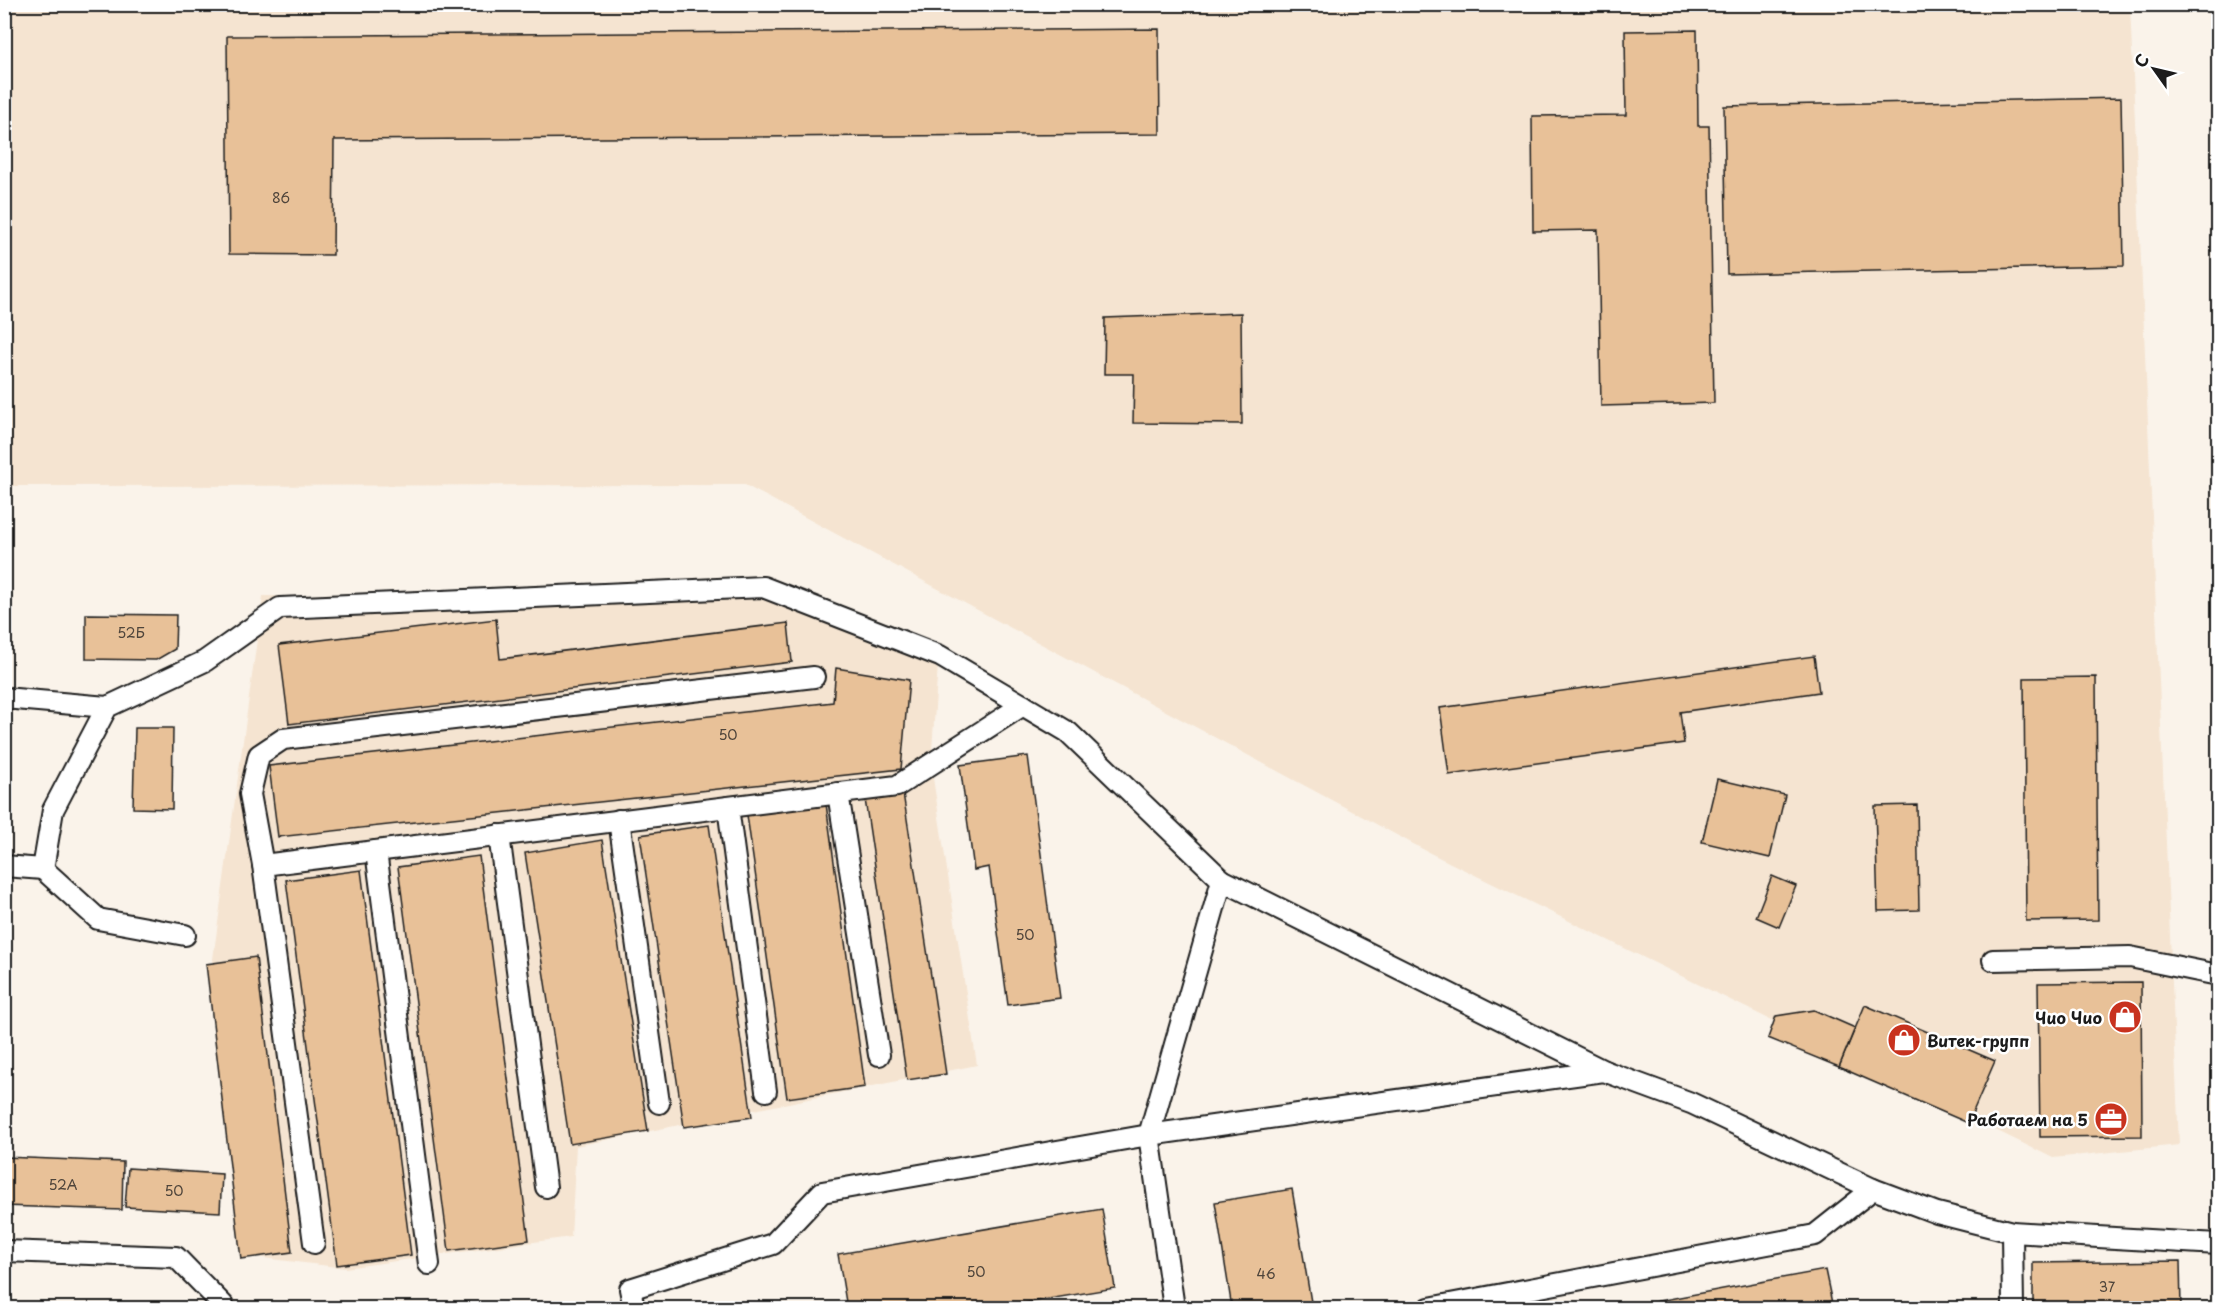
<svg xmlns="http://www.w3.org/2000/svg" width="2223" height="1313" font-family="'Playpen Sans',sans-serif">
<rect width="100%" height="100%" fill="#faf3ea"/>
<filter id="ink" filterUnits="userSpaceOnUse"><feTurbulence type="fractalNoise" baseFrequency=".0167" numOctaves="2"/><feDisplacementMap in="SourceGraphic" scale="12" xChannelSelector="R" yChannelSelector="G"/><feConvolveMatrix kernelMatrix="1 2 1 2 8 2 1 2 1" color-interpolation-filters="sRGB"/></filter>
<g filter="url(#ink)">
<g fill="#f5e4d1">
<path d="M4 5H2130L2179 1145 2053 1158 1430 853 745 485 5 486Z"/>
<path d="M263 596 807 598 938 664 931 765 977 1065 576 1146 571 1237 345 1268 246 1256 213 959Z"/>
</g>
<g fill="#e8c198" stroke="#1c1c1c" stroke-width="1.5">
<path d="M1159 29 1160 134 334 140 333 255 229 254 227 36Z"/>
<path d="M1697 30 1698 126H1709L1714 403 1601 406 1598 230 1533 231 1532 116 1626 115 1625 31Z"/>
<path d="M2121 98 2124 266 1727 274 1724 106Z"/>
<path d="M1241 313 1242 424 1133 423 1134 374H1104L1105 318Z"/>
<path d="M86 614 176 615 175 649 156 660 86 659Z"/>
<path d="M496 619 500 659 788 623 792 662 289 724 279 645Z"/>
<path d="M1814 656 1819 692 1680 712 1684 743 1449 775 1440 708Z"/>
<path d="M836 668 909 680 901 769 278 837 269 766 833 702Z"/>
<path d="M2096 677 2098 920 2026 921 2024 678Z"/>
<path d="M135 728H173L172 809 133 808Z"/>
<path d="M1028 756 1060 998 1008 1005 989 867 974 870 960 765Z"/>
<path d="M1717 779 1785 795 1770 858 1702 842Z"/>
<path d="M903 793 946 1074 907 1080 865 799Z"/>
<path d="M826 804 865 1087 787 1098 747 815Z"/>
<path d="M1917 805 1919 910 1878 911 1875 806Z"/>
<path d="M709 825 752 1117 684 1127 640 835Z"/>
<path d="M602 840 648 1131 570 1144 525 853Z"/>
<path d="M479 856 529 1240 449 1251 398 867Z"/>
<path d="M361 870 411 1255 337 1265 286 880Z"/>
<path d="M1772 876 1796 886 1779 927 1756 917Z"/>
<path d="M256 957 292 1252 241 1259 206 964Z"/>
<path d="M2141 982 2142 1136 2040 1137 2038 983Z"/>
<path d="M1865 1005 1995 1061 1968 1123 1839 1067Z"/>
<path d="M1814 1010 1855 1028 1839 1067 1768 1038 1776 1016Z"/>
<path d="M4 1157 123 1162 122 1210 4 1206Z"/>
<path d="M128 1168 222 1174 220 1212 125 1207Z"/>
<path d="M1292 1189 1312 1308H1232L1215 1202Z"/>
<path d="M1102 1209 1115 1288 994 1308H847L838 1254Z"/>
<path d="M2180 1261 2181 1308H2033V1263Z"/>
<path d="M1825 1270 1833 1308H1621Z"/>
</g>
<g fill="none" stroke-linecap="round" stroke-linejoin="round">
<defs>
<g id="lane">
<path d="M4 698 107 707"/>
<path d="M838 793 879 1055"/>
<path d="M728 807 766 1091"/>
<path d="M619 820 659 1103"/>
<path d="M499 835 546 1187"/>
<path d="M376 851 429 1264"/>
<path d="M263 865 897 786 1023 705"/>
<path d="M4 866 43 869"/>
<path d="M1222 880 1604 1071"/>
<path d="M185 935 98 919 43 869 53 810 107 707 205 661 280 608 763 587 940 656 1068 732 1222 880 1149 1135 1174 1308"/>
<path d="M1993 960 2130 957 2218 975"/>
<path d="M2012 1232 2013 1308"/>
<path d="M314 1243 263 865 250 794 259 755 283 739 814 677"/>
<path d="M4 1251 176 1257 223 1305"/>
<path d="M634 1308 630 1289 773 1244 822 1192 1149 1135 1604 1071 1691 1103 1873 1189 1937 1213 2012 1232 2218 1244"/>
<path d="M1429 1308 1815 1235 1873 1189"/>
</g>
</defs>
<use href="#lane" stroke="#1c1c1c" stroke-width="24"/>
<use href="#lane" stroke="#fff" stroke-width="20"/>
</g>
</g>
<defs>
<symbol id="shop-disc" viewBox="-11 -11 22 22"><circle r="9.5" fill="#c8321e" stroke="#fff"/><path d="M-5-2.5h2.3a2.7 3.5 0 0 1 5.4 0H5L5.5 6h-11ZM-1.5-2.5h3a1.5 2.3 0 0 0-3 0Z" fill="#fff"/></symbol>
<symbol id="office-disc" viewBox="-11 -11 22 22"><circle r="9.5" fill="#c8321e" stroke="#fff"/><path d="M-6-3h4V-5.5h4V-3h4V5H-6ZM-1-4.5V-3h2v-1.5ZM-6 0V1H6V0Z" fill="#fff"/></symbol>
</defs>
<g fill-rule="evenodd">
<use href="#shop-disc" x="2106" y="998" width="38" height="38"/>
<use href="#shop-disc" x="1885" y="1021" width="38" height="38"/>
<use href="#office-disc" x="2092" y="1100" width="38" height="38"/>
</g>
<g text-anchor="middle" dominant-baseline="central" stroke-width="5" stroke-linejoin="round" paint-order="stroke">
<g font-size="14" fill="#4f453b">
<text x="281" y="197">86</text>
<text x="131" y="632">52Б</text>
<text x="728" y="734">50</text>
<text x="1025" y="934">50</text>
<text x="63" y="1184">52А</text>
<text x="174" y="1190">50</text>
<text x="976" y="1271">50</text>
<text x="1266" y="1273">46</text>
<text x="2107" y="1286">37</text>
</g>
<g font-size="16" font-weight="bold" fill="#1c1c1c" stroke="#fff" text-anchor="end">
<text x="2102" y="1017">Чио Чио</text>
<text x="1927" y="1040" text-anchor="start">Витек-групп</text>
<text x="2088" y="1119">Работаем на 5</text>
</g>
</g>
<rect width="2223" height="1313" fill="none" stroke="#fff" stroke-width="24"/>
<rect x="12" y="12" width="2199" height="1289" fill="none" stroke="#1c1c1c" stroke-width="2" filter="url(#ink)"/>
<g transform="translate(2154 69) rotate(304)" stroke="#ffffff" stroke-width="4.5" paint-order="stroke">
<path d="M0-4.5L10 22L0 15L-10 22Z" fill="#1c1c1c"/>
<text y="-9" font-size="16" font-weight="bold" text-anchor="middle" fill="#1c1c1c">С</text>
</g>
</svg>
